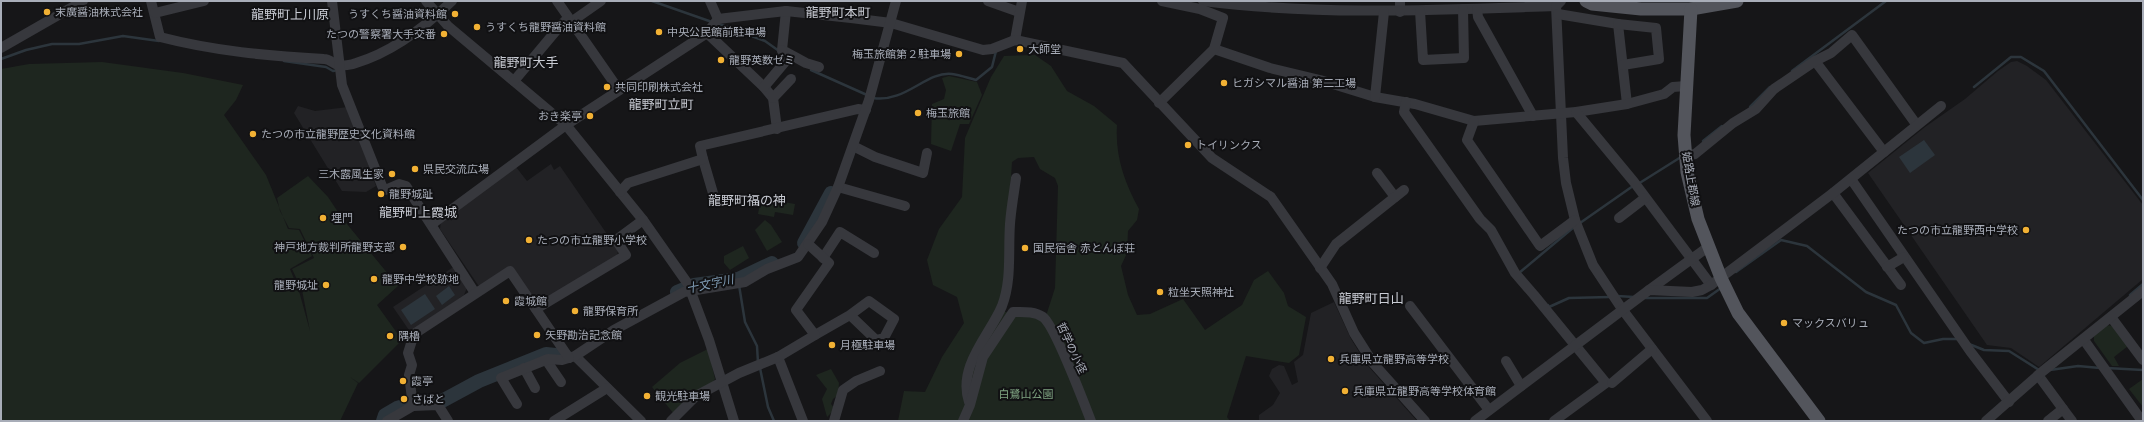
<svg xmlns="http://www.w3.org/2000/svg" width="2144" height="422" font-family="'DM Sans','Noto Sans JP',sans-serif">
<rect width="100%" height="100%" fill="#161618"/>
<g fill="#222225">
<path d="M2017 61 2027 66 2046 80 2143 205V279L2039 367 2011 348 1987 345 1868 173 1925 127 1965 99 1998 71 2011 62Z"/>
<path d="M298 106 315 111 348 107 376 186 366 192 342 191 294 113Z"/>
<path d="M551 164 554 170 560 166 618 250 617 258 537 303 512 267 483 286 478 285 440 229 441 220 516 167 527 181Z"/>
<path d="M455 266 468 285 464 295 411 333 393 307Z"/>
<path d="M1334 302 1351 339 1368 366 1417 421H1259V415L1273 405 1280 393 1269 376 1272 369 1279 365 1284 366 1292 385 1298 382 1294 362 1303 355 1311 313Z"/>
</g>
<g fill="#1e261f" fill-rule="evenodd">
<path d="M1035 55 1051 66 1067 91 1094 106 1117 125C1115 155 1124 182 1139 209L1137 220 1128 231 1127 253 1121 266 1128 295 1137 315 1150 314 1183 299 1205 330 1242 305 1254 280 1268 271 1284 293 1288 306 1306 317 1299 355 1289 363 1246 356 1227 417 1230 421H898L904 391 925 392 942 357 964 323 957 297 933 285 927 260 939 229 962 197 965 138 991 77 1004 56ZM1034 157 1040 169 1055 178 1058 186 1055 288 1046 316H1025L1005 312 1003 305 1012 162 1018 158Z"/>
<path d="M102 62 183 73 243 85 236 100 224 115 266 175 288 229 299 230 312 256 290 269 299 291 310 331 302 290 292 269 314 258 300 229 289 228 280 211 277 198 308 176 328 197 342 218 398 286 377 305 402 340 359 383 350 377 358 383 340 421H1V69L29 64Z"/>
<path d="M949 76 977 82 982 95 969 124H960L951 151 931 144 932 104 944 99 946 90 942 78Z"/>
<path d="M761 198 795 204 793 215 775 212 774 217 758 214Z"/>
<path d="M765 220 771 225 782 242 767 251 755 230Z"/>
<path d="M743 246 749 258 730 270 724 263V256Z"/>
<path d="M2106 325 2113 326 2128 346 2114 357 2119 366H2112L2094 341V335Z"/>
<path d="M708 349 715 379 710 386 674 414 652 387 680 363Z"/>
<path d="M831 369 839 383 838 395 833 399 831 404 835 409 827 417 822 399 827 389 816 375Z"/>
<path d="M2143 379V407L2129 389Z"/>
</g>
<g fill="#2c353c">
<path d="M1924 140 1935 155 1910 173 1899 157Z"/>
<path d="M449 286 455 295 442 305 436 296Z"/>
<path d="M425 294 435 309 411 325 401 310Z"/>
</g>
<g fill="none" stroke-linecap="round" stroke-linejoin="round">
<g stroke="#2c353c" stroke-width="2.5">
<path d="M652 1 712 22"/>
<path d="M719 24 765 41 779 51"/>
<path d="M1 59 26 50 52 44H79L123 36 159 41"/>
<path d="M284 61 326 67 333 71 338 70"/>
<path d="M811 70 867 95"/>
<path d="M1792 71 1886 1"/>
<path d="M1974 87 2011 57H2021L2044 71 2143 200"/>
<path d="M873 98C906 103 926 71 952 74 960 75 968 78 976 80L992 67 996 51"/>
<path d="M1750 107 1770 87"/>
<path d="M1703 141 1722 126"/>
<path d="M1638 184 1681 157"/>
<path d="M1580 223 1633 186"/>
<path d="M1736 272 1781 240 1807 246 1866 292 1896 305 1911 333 1924 343 1943 339H1957"/>
<path d="M1519 273 1574 227"/>
<path d="M739 285 745 322 757 346 758 363"/>
<path d="M2130 295 2143 284"/>
<path d="M1617 296 1634 297"/>
<path d="M1645 298H1707L1721 288"/>
<path d="M1548 305 1549 307 1569 298 1610 297"/>
<path d="M1969 344 1984 350 2009 351 2039 370"/>
<path d="M760 368 768 407 774 421"/>
<path d="M2107 368 2143 370"/>
<path d="M2050 370 2078 366 2100 368"/>
</g>
<g stroke="#2c353c" stroke-width="14">
<path d="M804 243 831 193"/>
<path d="M677 292 694 285 738 279 772 263"/>
<path d="M383 421 385 415 397 408 417 402 442 401 479 381 546 354 565 356"/>
</g>
<g stroke="#37383d" stroke-width="10">
<path d="M151 1 160 37C214 51 268 56 324 59 330 59 333 64 338 65 342 66 352 65 356 63 393 52 425 27 452 1"/>
<path d="M332 1 342 85 382 186 385 190 399 184 406 186 475 293"/>
<path d="M426 1 448 26 566 125 643 220 688 284 709 340 734 421"/>
<path d="M557 1 619 90"/>
<path d="M710 1 718 19"/>
<path d="M988 1 1019 12"/>
<path d="M1203 1C1322 16 1437 10 1556 6L1561 1"/>
<path d="M1556 6 1563 158 1566 183 1575 220 1593 265 1622 309 1707 421"/>
<path d="M1477 9 1478 17 1533 116"/>
<path d="M786 11 782 50 806 63 819 67"/>
<path d="M1420 11 1423 60 1464 58 1463 9"/>
<path d="M1400 12V1"/>
<path d="M155 13 204 1"/>
<path d="M1558 14 1618 24 1627 104"/>
<path d="M571 22 601 1"/>
<path d="M1618 24 1656 28 1659 59 1623 65"/>
<path d="M707 33 764 87 773 98 777 129"/>
<path d="M1015 40 1022 1"/>
<path d="M1 48 83 1"/>
<path d="M1214 49 1270 68 1320 80 1375 97 1415 104 1474 121 1576 112 1627 104 1664 94 1673 87 1686 86"/>
<path d="M1815 61 1884 152"/>
<path d="M514 81 560 26 568 18"/>
<path d="M764 87 785 62 782 50"/>
<path d="M1375 97 1384 12"/>
<path d="M773 98 791 79"/>
<path d="M1406 102 1404 112 1480 219 1491 230 1515 273 1534 295 1606 383 1554 421"/>
<path d="M1159 103 1214 49 1223 18 1200 9 1162 1"/>
<path d="M1576 112 1634 182 1711 285"/>
<path d="M1474 121 1467 140 1540 246 1575 220"/>
<path d="M853 146 875 157 923 173 927 153"/>
<path d="M1686 156 1695 154 1733 123 1756 109 1774 89 1815 61 1831 53 1852 35 1916 124"/>
<path d="M703 159 715 200"/>
<path d="M1377 173 1395 197"/>
<path d="M1851 179 1970 351 2009 402"/>
<path d="M838 187 905 206"/>
<path d="M620 192 628 183 703 159 700 146 858 109 866 110"/>
<path d="M1833 193 1901 285"/>
<path d="M1619 218 1645 198"/>
<path d="M432 224 566 125 707 33 718 19 786 11 851 18 891 23 983 50 992 49 1015 40 1123 63 1212 158 1271 197 1332 284 1354 333 1373 363 1425 421"/>
<path d="M823 258 840 232 874 253"/>
<path d="M1887 267 1904 257"/>
<path d="M1320 268 1336 244 1404 190"/>
<path d="M1649 290 1708 247"/>
<path d="M1410 306 1489 410"/>
<path d="M536 309 626 255 616 240 643 220"/>
<path d="M2111 317 2143 360"/>
<path d="M815 335 850 315 869 301 894 319 884 338 876 340 850 315"/>
<path d="M2084 340 2142 421"/>
<path d="M575 356 641 421"/>
<path d="M778 357 803 421"/>
<path d="M546 360 561 382"/>
<path d="M1506 361 1521 386"/>
<path d="M524 368 535 388"/>
<path d="M2038 375 2063 409 2048 421"/>
<path d="M1612 383 1652 349"/>
<path d="M969 402C957 366 990 335 1002 306 1012 280 1008 251 1010 224 1011 209 1014 193 1016 178"/>
<path d="M517 404 501 378 548 359 562 360 575 356 614 330 684 292 745 282 767 269 798 257 822 222 838 187 869 100 896 1"/>
<path d="M413 406 409 375 412 365 408 353 414 334 510 271 569 358"/>
<path d="M2063 409 2072 421"/>
<path d="M387 421 413 406 438 405 448 421"/>
<path d="M554 421 607 388"/>
<path d="M671 421 696 396 739 373 778 357 815 335 796 310 829 263 808 244"/>
<path d="M834 421 843 390 856 381 880 371"/>
<path d="M963 421 970 405 983 357 1013 312C1024 312 1034 311 1043 317 1055 326 1084 403 1091 421"/>
<path d="M1475 421 1649 290 1692 292 1702 290 1711 285 1833 193 1941 106"/>
<path d="M1986 421 2043 371 2143 291"/>
</g>
<g stroke="#53555c" stroke-width="13">
<path d="M1586 1 1592 4 1641 9H1691L1737 1"/>
<path d="M1691 9 1684 135 1687 172 1698 219 1721 278 1738 313 1819 421"/>
</g>
</g>
<g fill="#f2b134" stroke="#111113" stroke-width="1.5">
<circle cx="47" cy="12" r="4"/>
<circle cx="455" cy="14" r="4"/>
<circle cx="477" cy="27" r="4"/>
<circle cx="659" cy="32" r="4"/>
<circle cx="444" cy="34" r="4"/>
<circle cx="1020" cy="49" r="4"/>
<circle cx="959" cy="54" r="4"/>
<circle cx="721" cy="60" r="4"/>
<circle cx="1224" cy="83" r="4"/>
<circle cx="607" cy="87" r="4"/>
<circle cx="918" cy="113" r="4"/>
<circle cx="590" cy="116" r="4"/>
<circle cx="253" cy="134" r="4"/>
<circle cx="1188" cy="145" r="4"/>
<circle cx="415" cy="169" r="4"/>
<circle cx="392" cy="174" r="4"/>
<circle cx="381" cy="194" r="4"/>
<circle cx="323" cy="218" r="4"/>
<circle cx="2026" cy="230" r="4"/>
<circle cx="529" cy="240" r="4"/>
<circle cx="403" cy="247" r="4"/>
<circle cx="1025" cy="248" r="4"/>
<circle cx="374" cy="279" r="4"/>
<circle cx="326" cy="285" r="4"/>
<circle cx="1160" cy="292" r="4"/>
<circle cx="506" cy="301" r="4"/>
<circle cx="575" cy="311" r="4"/>
<circle cx="1784" cy="323" r="4"/>
<circle cx="537" cy="335" r="4"/>
<circle cx="390" cy="336" r="4"/>
<circle cx="832" cy="345" r="4"/>
<circle cx="1331" cy="359" r="4"/>
<circle cx="403" cy="381" r="4"/>
<circle cx="1345" cy="391" r="4"/>
<circle cx="647" cy="396" r="4"/>
<circle cx="404" cy="399" r="4"/>
</g>
<g text-anchor="middle" dominant-baseline="central" stroke-width="4" stroke-linejoin="round" paint-order="stroke">
<g font-size="11" fill="#a8adb8" stroke="#111113" text-anchor="start">
<text x="55" y="12">末廣醤油株式会社</text>
<text x="447" y="14" text-anchor="end">うすくち醤油資料館</text>
<text x="485" y="27">うすくち龍野醤油資料館</text>
<text x="667" y="32">中央公民館前駐車場</text>
<text x="436" y="34" text-anchor="end">たつの警察署大手交番</text>
<text x="1028" y="49">大師堂</text>
<text x="951" y="54" text-anchor="end">梅玉旅館第２駐車場</text>
<text x="729" y="60">龍野英数ゼミ</text>
<text x="1232" y="83">ヒガシマル醤油 第二工場</text>
<text x="615" y="87">共同印刷株式会社</text>
<text x="926" y="113">梅玉旅館</text>
<text x="582" y="116" text-anchor="end">おき楽亭</text>
<text x="261" y="134">たつの市立龍野歴史文化資料館</text>
<text x="1196" y="145">トイリンクス</text>
<text x="423" y="169">県民交流広場</text>
<text x="384" y="174" text-anchor="end">三木露風生家</text>
<text x="389" y="194">龍野城趾</text>
<text x="331" y="218">埋門</text>
<text x="2018" y="230" text-anchor="end">たつの市立龍野西中学校</text>
<text x="537" y="240">たつの市立龍野小学校</text>
<text x="395" y="247" text-anchor="end">神戸地方裁判所龍野支部</text>
<text x="1033" y="248">国民宿舎 赤とんぼ荘</text>
<text x="382" y="279">龍野中学校跡地</text>
<text x="318" y="285" text-anchor="end">龍野城址</text>
<text x="1168" y="292">粒坐天照神社</text>
<text x="514" y="301">霞城館</text>
<text x="583" y="311">龍野保育所</text>
<text x="1792" y="323">マックスバリュ</text>
<text x="545" y="335">矢野勘治記念館</text>
<text x="398" y="336">隅櫓</text>
<text x="840" y="345">月極駐車場</text>
<text x="1339" y="359">兵庫県立龍野高等学校</text>
<text x="411" y="381">霞亭</text>
<text x="1353" y="391">兵庫県立龍野高等学校体育館</text>
<text x="655" y="396">観光駐車場</text>
<text x="412" y="399">さばと</text>
</g>
<g font-size="11" fill="#a8adb8" stroke="#111113">
<text transform="translate(1691 179) rotate(80)">姫路上郡線</text>
<text transform="translate(1072 348) rotate(65)">哲学の小径</text>
</g>
<g font-size="11" fill="#7fa381" stroke="#111113">
<text x="1026" y="394">白鷺山公園</text>
</g>
<g font-size="12" font-style="italic" fill="#7f9bb3" stroke="#111113">
<text transform="translate(710 284) rotate(-12)">十文字川</text>
</g>
<g font-size="13" fill="#c9ccd4" stroke="#111113">
<text x="838" y="12">龍野町本町</text>
<text x="290" y="14">龍野町上川原</text>
<text x="526" y="62">龍野町大手</text>
<text x="661" y="104">龍野町立町</text>
<text x="747" y="200">龍野町福の神</text>
<text x="418" y="212">龍野町上霞城</text>
<text x="1371" y="298">龍野町日山</text>
</g>
</g>
<rect width="2144" height="422" fill="none" stroke="#a8adb8" stroke-width="4"/>
</svg>
